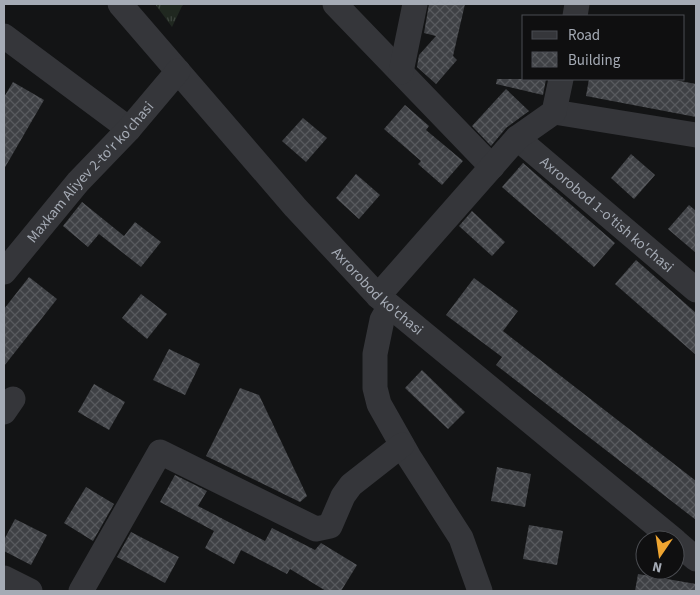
<svg xmlns="http://www.w3.org/2000/svg" width="700" height="595" font-family="'Source Sans 3',sans-serif">
<defs>
<pattern id="grass-tufts" width="24" height="20" patternUnits="userSpaceOnUse" patternTransform="scale(1.25)"><rect width="24" height="20" fill="#202820"/><path d="M3 7l-1-3M5 7V3M7 7l1-3M15 17l-1-3M17 17v-4M19 17l1-3" fill="none" stroke="#3d443e"/></pattern>
<pattern id="building-cross-hatch" width="8" height="8" patternUnits="userSpaceOnUse" patternTransform="scale(1.25)"><rect width="8" height="8" fill="#3f4145"/><path d="M0 0l8 8M0 8l8-8" fill="none" stroke="#585a5e"/></pattern>
</defs>
<rect width="100%" height="100%" fill="#131415"/>
<path fill="url(#grass-tufts)" d="M155 4H183L172 27Z"/>
<g fill="url(#building-cross-hatch)">
<path d="M429 4H465L453 56 457 60 436 84 417 67 419 55 436 36 424 33Z"/>
<path d="M497 79H546L543 95 496 84Z"/>
<path d="M589 79H669L696 84V117L586 96Z"/>
<path d="M13 82 44 100 4 169V97Z"/>
<path d="M506 89 529 111 506 128 491 146 472 126Z"/>
<path d="M405 105 429 126 426 130 463 161 442 185 418 164 421 161 384 129Z"/>
<path d="M303 118 327 138 306 162 282 141Z"/>
<path d="M631 154 655 175 634 199 611 178Z"/>
<path d="M523 163 615 243 594 267 502 187Z"/>
<path d="M356 174 380 195 359 219 336 198Z"/>
<path d="M82 202 124 236 135 222 161 242 141 267 99 234 88 247 63 226Z"/>
<path d="M689 205 696 211V253L668 229Z"/>
<path d="M472 211 505 242 492 256 459 226Z"/>
<path d="M636 260 696 313V355L615 284Z"/>
<path d="M29 277 57 299 4 366V309Z"/>
<path d="M474 278 518 311 503 331 696 481V520L496 365 502 357 446 315Z"/>
<path d="M141 294 167 314 147 339 122 318Z"/>
<path d="M169 349 200 364 185 395 153 380Z"/>
<path d="M422 370 465 412 448 429 405 388Z"/>
<path d="M94 384 125 402 109 430 78 412Z"/>
<path d="M240 388 259 395 307 496 300 502 206 456Z"/>
<path d="M497 467 531 474 525 507 491 501Z"/>
<path d="M175 475 207 491 198 506 265 541 272 528 315 550 321 543 357 565 341 591H326L290 569 287 574 241 550 234 564 205 548 214 531 160 502Z"/>
<path d="M86 487 114 504 93 541 64 523Z"/>
<path d="M15 519 47 535 31 565 4 551V540Z"/>
<path d="M529 525 563 531 557 565 523 559Z"/>
<path d="M131 532 179 557 165 583 117 557Z"/>
<path d="M638 574 696 584V591H635Z"/>
</g>
<g fill="none" stroke-linecap="round" stroke-linejoin="round">
<g stroke="#35363a" stroke-width="25">
<path id="s1" d="M120 4 295 207 378 296 674 540"/>
<path d="M335 4 492 167"/>
<path d="M575 16 577 4"/>
<path d="M4 36 129 129"/>
<path d="M401 72 415 4"/>
<path d="M554 112 696 135"/>
<path id="s2" d="M517 138 696 290"/>
<path id="s3" d="M4 272 78 182 129 129 178 71"/>
<path d="M378 296 517 138 554 112 561 79"/>
<path d="M390 306 382 320 375 354V388L379 404 409 457 461 538 480 591"/>
<path d="M4 412 13 399"/>
<path d="M675 541 696 559"/>
<path d="M4 578 30 591"/>
<path d="M81 591 160 452 316 529 330 526 343 496 351 485 402 445"/>
</g>
</g>
<g text-anchor="middle" dominant-baseline="central" stroke-width="4.5" stroke-linejoin="round" paint-order="stroke">
<g font-size="15" fill="#a5abb5" stroke="#0f0f10">
<text stroke="none"><textPath href="#s3" startOffset="132">Maxkam Aliyev 2-to'r ko'chasi</textPath></text>
<text stroke="none"><textPath href="#s2" startOffset="118">Axrorobod 1-o'tish ko'chasi</textPath></text>
<text stroke="none"><textPath href="#s1" startOffset="386">Axrorobod ko'chasi</textPath></text>
</g>
</g>
<rect width="700" height="595" fill="none" stroke="#a5abb5" stroke-width="10"/>
<rect x="522" y="15" width="162" height="65" fill="#0f0f10" stroke="#4b4d52"/>
<rect x="532" y="31" width="25" height="8" fill="#35363a" stroke="#4b4d52"/>
<text x="568" y="40" font-size="15" fill="#a5abb5">Road</text>
<rect x="532" y="52" width="25" height="15" fill="url(#building-cross-hatch)" stroke="#4b4d52"/>
<text x="568" y="65" font-size="15" fill="#a5abb5">Building</text>
<g transform="translate(660 555) rotate(193)"><circle r="24" fill="#0f0f10" stroke="#4b4d52"/>
<path d="M0-4L9 19L0 12L-9 19Z" fill="#efa531"/>
<text y="-8" font-size="14" font-weight="bold" text-anchor="middle" fill="#a5abb5">N</text>
</g>
</svg>
